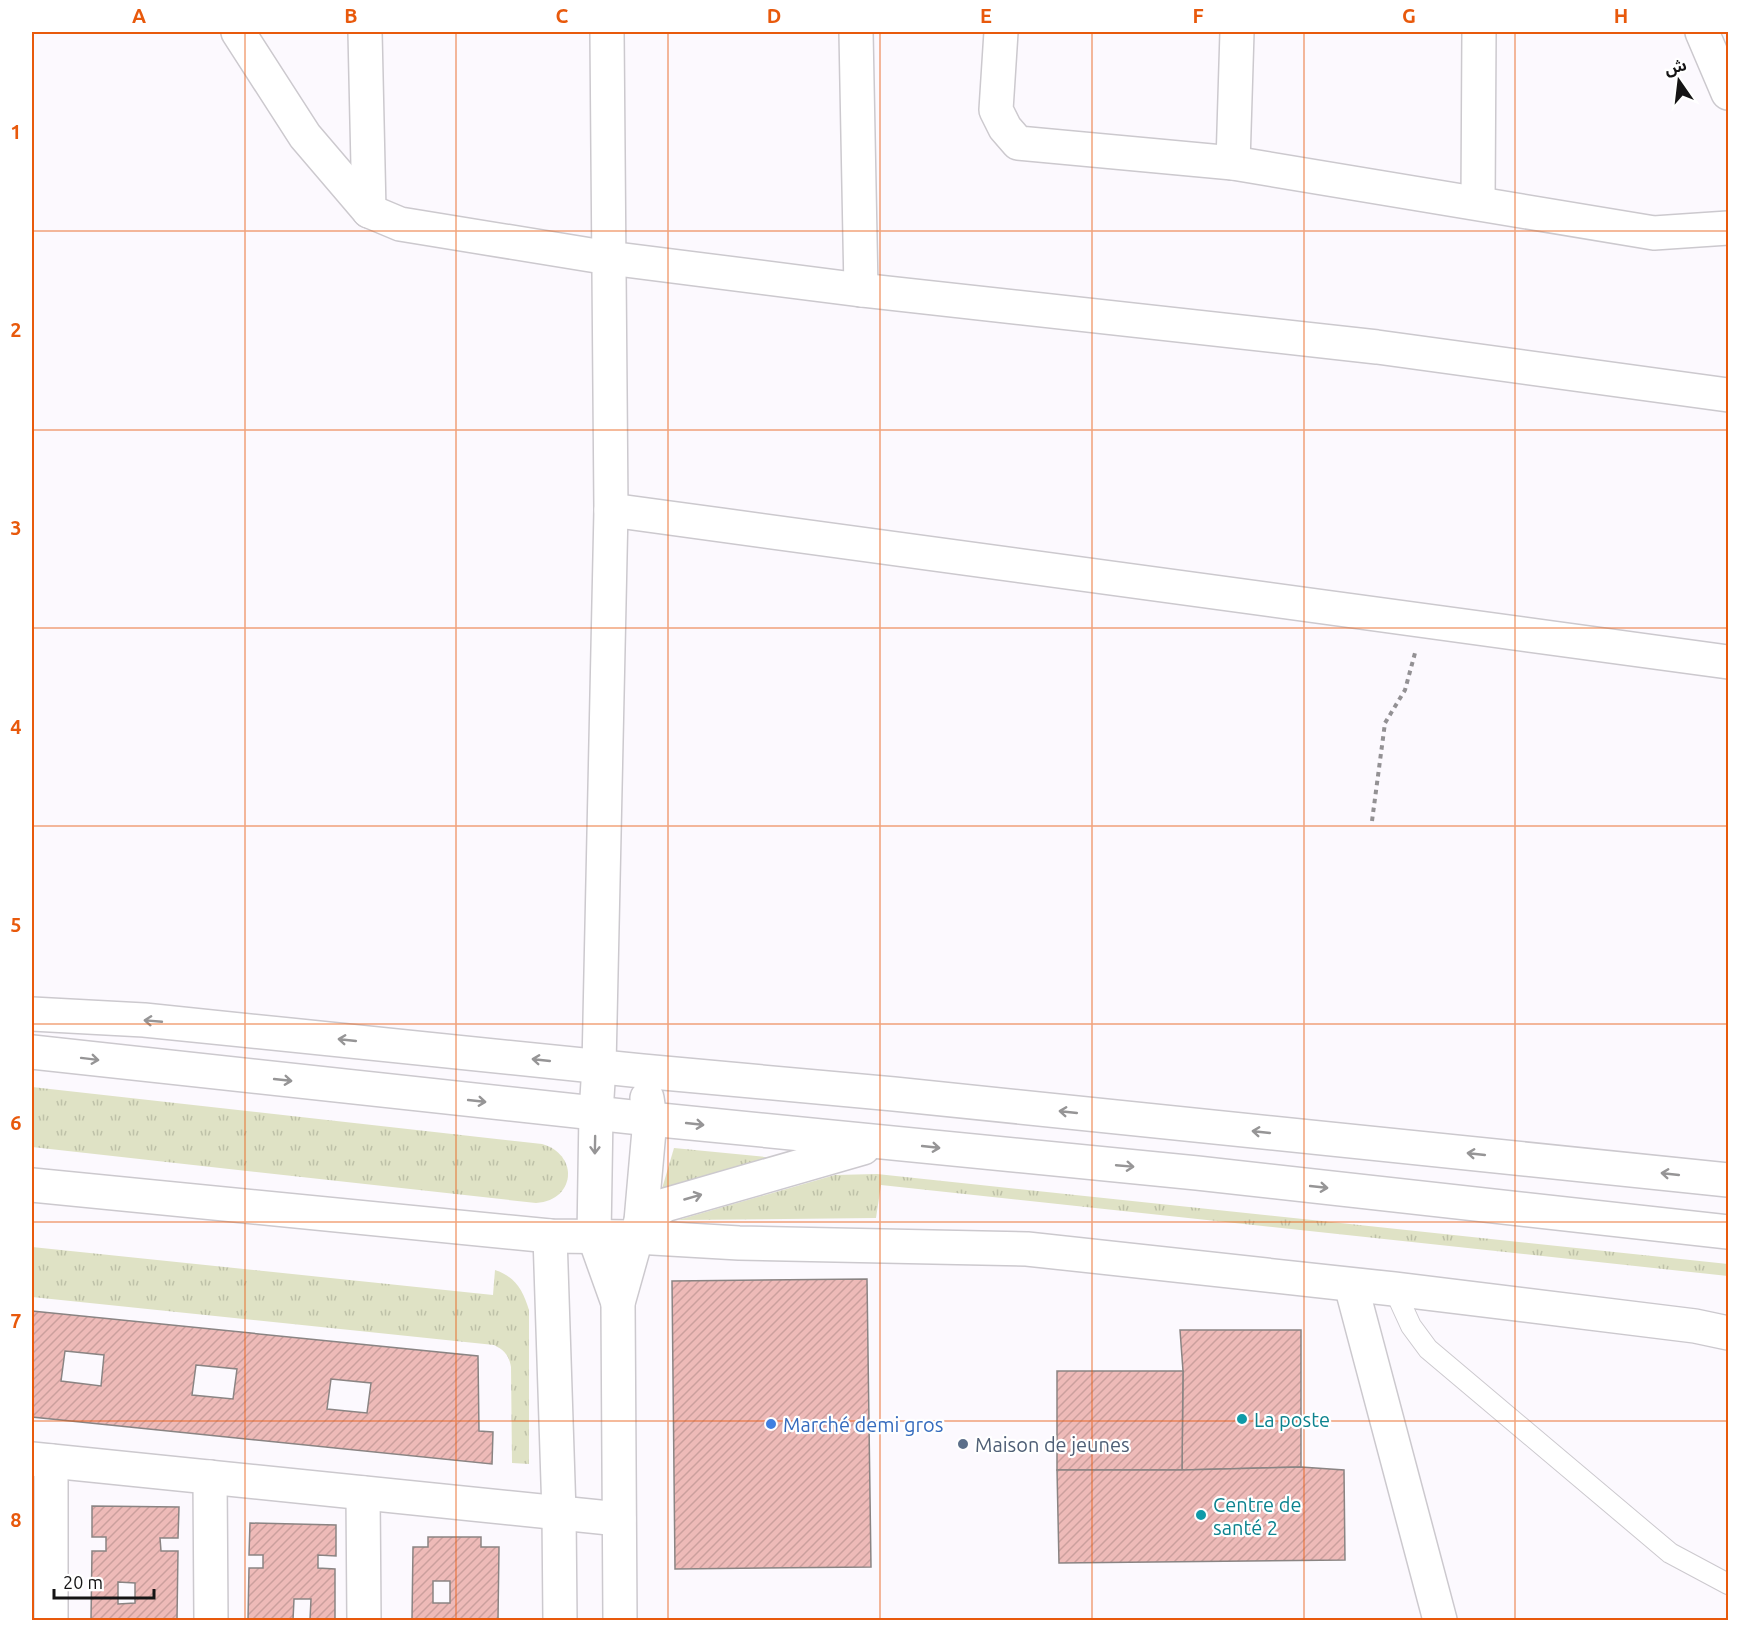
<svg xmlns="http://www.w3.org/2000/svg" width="1760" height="1652" font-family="Ubuntu,'Noto Sans Arabic',sans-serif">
<defs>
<pattern id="grass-tufts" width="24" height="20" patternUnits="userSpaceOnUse" patternTransform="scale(1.5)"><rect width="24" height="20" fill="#dfe2c5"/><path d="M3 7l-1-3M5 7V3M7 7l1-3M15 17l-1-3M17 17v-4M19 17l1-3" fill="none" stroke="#bec1a8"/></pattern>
<pattern id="building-hatch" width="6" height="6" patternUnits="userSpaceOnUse" patternTransform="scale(1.5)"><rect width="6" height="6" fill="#eebab8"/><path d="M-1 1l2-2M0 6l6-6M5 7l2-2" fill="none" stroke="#cb9f9d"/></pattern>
</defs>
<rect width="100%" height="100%" fill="#fcf9fe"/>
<g fill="url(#grass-tufts)">
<path d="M32 1087 542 1144C580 1155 575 1201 536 1203L32 1147Z"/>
<path d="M674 1148 776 1158 661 1192Z"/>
<path d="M877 1174 1728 1264V1276L881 1185 876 1218 678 1220 835 1175Z"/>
<path d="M32 1247 493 1295 495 1270C516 1277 523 1291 529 1310V1464L512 1463 511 1367C509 1355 504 1350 494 1345L32 1297Z"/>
</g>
<g fill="url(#building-hatch)" stroke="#8a8483" stroke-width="1.5" fill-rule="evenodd">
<path d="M867 1279 871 1567 675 1569 672 1281Z"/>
<path d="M32 1311 478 1356 479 1431 493 1432 492 1464 32 1417ZM65 1351 104 1355 101 1386 61 1381ZM196 1365 237 1369 233 1399 192 1395ZM331 1379 371 1383 367 1413 327 1409Z"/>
<path d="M1180 1330H1301V1467L1182 1470 1183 1371Z"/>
<path d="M1057 1371H1183L1182 1470H1057Z"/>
<path d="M1301 1467 1344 1470 1345 1560 1059 1563 1057 1470H1182Z"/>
<path d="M92 1506 179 1507 178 1538H160L161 1551H178L177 1620H91L92 1551H106V1537H92ZM118 1582 135 1583V1603L118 1604Z"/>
<path d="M250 1523 336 1525V1556L318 1555V1568L335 1569V1620H248L249 1568H263V1555H249ZM294 1599H311L310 1620H293Z"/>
<path d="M428 1537H481V1547H499L498 1620H412L413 1547H428ZM433 1581H450V1603H433Z"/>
</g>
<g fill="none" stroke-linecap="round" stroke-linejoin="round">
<defs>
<path id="lane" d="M1394 1289 1411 1326 1428 1349 1670 1553 1728 1584"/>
<g id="street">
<path d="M238 32 305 136 369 211 400 224 609 258 861 290 1377 347 1728 395"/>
<path d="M365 32 369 211"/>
<path d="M856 32 861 290"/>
<path d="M1001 32 996 110 1005 128 1018 143 1233 163 1654 233 1728 228"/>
<path d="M1702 32 1728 93"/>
<path d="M1233 163 1237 32"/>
<path d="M1478 203 1479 32"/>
<path d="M611 510 1728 662"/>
<path d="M599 1066 611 510 607 32"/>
<path d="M32 1185 550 1236 636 1237 739 1243 1027 1249 1394 1289 1695 1326 1728 1333"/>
<path d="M550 1236 559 1513 560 1620"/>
<path d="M1351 1285 1440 1620"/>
<path d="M32 1459 619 1519"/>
<path d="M210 1477 211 1620"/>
<path d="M363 1493 364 1620"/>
<path d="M51 1620V1461"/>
</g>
<g id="secondary">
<path d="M32 1014 144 1020 642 1071 894 1094 1728 1180"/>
<path d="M32 1052 650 1119 1197 1173 1728 1232"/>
<path d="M599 1066 596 1113 594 1236 618 1303"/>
<path d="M641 1221 665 1205 863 1148"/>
<path d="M620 1620 618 1303 641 1221 650 1119 647 1098"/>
</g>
</defs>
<use href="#lane" stroke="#ccc9ce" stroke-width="22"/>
<use href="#street" stroke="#ccc9ce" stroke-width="36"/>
<use href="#secondary" stroke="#ccc9ce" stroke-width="36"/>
<path stroke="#939194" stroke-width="4" stroke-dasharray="4.5 4.5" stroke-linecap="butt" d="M1372 821 1385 723 1405 690 1415 653"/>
<use href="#lane" stroke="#fff" stroke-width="20"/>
<use href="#street" stroke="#fff" stroke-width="33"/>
<use href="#secondary" stroke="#fff" stroke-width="33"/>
</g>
<defs><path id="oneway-shaft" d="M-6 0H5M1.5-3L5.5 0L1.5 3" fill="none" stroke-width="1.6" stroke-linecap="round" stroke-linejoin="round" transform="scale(1.5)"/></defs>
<g stroke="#969596">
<use href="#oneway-shaft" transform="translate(153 1021) rotate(-175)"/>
<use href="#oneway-shaft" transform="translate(347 1040) rotate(-174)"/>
<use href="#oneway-shaft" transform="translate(90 1059) rotate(7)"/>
<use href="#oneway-shaft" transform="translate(541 1060) rotate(-174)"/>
<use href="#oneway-shaft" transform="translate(283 1080) rotate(6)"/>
<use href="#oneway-shaft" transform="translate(477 1101) rotate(6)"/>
<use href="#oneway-shaft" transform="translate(1068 1112) rotate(-174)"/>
<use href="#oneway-shaft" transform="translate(695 1124) rotate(6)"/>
<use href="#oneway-shaft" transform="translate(1261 1132) rotate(-174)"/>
<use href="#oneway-shaft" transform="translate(595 1145) rotate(91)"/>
<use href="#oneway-shaft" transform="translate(931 1147) rotate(6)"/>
<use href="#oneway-shaft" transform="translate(1476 1154) rotate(-174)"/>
<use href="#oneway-shaft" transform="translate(1125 1166) rotate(5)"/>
<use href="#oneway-shaft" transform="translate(1670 1174) rotate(-174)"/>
<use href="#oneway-shaft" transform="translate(1319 1187) rotate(6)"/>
<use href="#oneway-shaft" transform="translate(693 1197) rotate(-16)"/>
</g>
<path fill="none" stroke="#e8590c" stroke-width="1.5" stroke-opacity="0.55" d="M245 32V1620M456 32V1620M668 32V1620M880 32V1620M1092 32V1620M1304 32V1620M1515 32V1620M32 231H1728M32 430H1728M32 628H1728M32 826H1728M32 1024H1728M32 1222H1728M32 1421H1728"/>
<g fill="#0f9aa8" stroke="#fff" stroke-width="2">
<circle cx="1242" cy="1419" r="6"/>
<circle cx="1201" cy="1515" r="6"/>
</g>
<circle fill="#3f7fe0" stroke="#fff" stroke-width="2" cx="771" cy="1424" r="6"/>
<circle fill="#5c6f8a" stroke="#fff" stroke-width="2" cx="963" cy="1444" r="6"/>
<g text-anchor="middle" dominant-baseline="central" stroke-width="4.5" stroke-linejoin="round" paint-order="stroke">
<g font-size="20" fill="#0d838f" stroke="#fff" text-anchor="start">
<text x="1254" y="1419">La poste</text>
<text x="1213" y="1504">Centre de<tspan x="1213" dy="23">santé 2</tspan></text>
</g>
<g font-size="20" fill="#366cbe" stroke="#fff" text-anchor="start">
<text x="783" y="1424">Marché demi gros</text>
</g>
<g font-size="20" fill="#4e5e75" stroke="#fff" text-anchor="start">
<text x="975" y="1444">Maison de jeunes</text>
</g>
</g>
<rect width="1760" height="1652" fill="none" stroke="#ffffff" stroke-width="66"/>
<g transform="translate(1679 81) rotate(346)" stroke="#ffffff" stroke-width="4.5" paint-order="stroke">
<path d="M0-4.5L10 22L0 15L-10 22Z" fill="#151415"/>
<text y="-9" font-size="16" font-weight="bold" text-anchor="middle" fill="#151415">ش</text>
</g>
<path d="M54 1589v9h100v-9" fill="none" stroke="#151415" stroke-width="3"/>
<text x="63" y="1589" font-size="18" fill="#151415" stroke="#ffffff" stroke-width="4.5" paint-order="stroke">20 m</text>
<rect x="33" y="33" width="1694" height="1586" fill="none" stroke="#e8590c" stroke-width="2"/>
<g font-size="20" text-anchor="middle" font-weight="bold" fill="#e8590c">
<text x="139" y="23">A</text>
<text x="351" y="23">B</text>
<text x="562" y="23">C</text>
<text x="774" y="23">D</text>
<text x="986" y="23">E</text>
<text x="1198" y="23">F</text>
<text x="1409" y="23">G</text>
<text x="1621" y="23">H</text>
<text x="16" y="139">1</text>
<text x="16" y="337">2</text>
<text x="16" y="535">3</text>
<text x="16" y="734">4</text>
<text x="16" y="932">5</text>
<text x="16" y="1130">6</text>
<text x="16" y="1328">7</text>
<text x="16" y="1527">8</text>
</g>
</svg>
